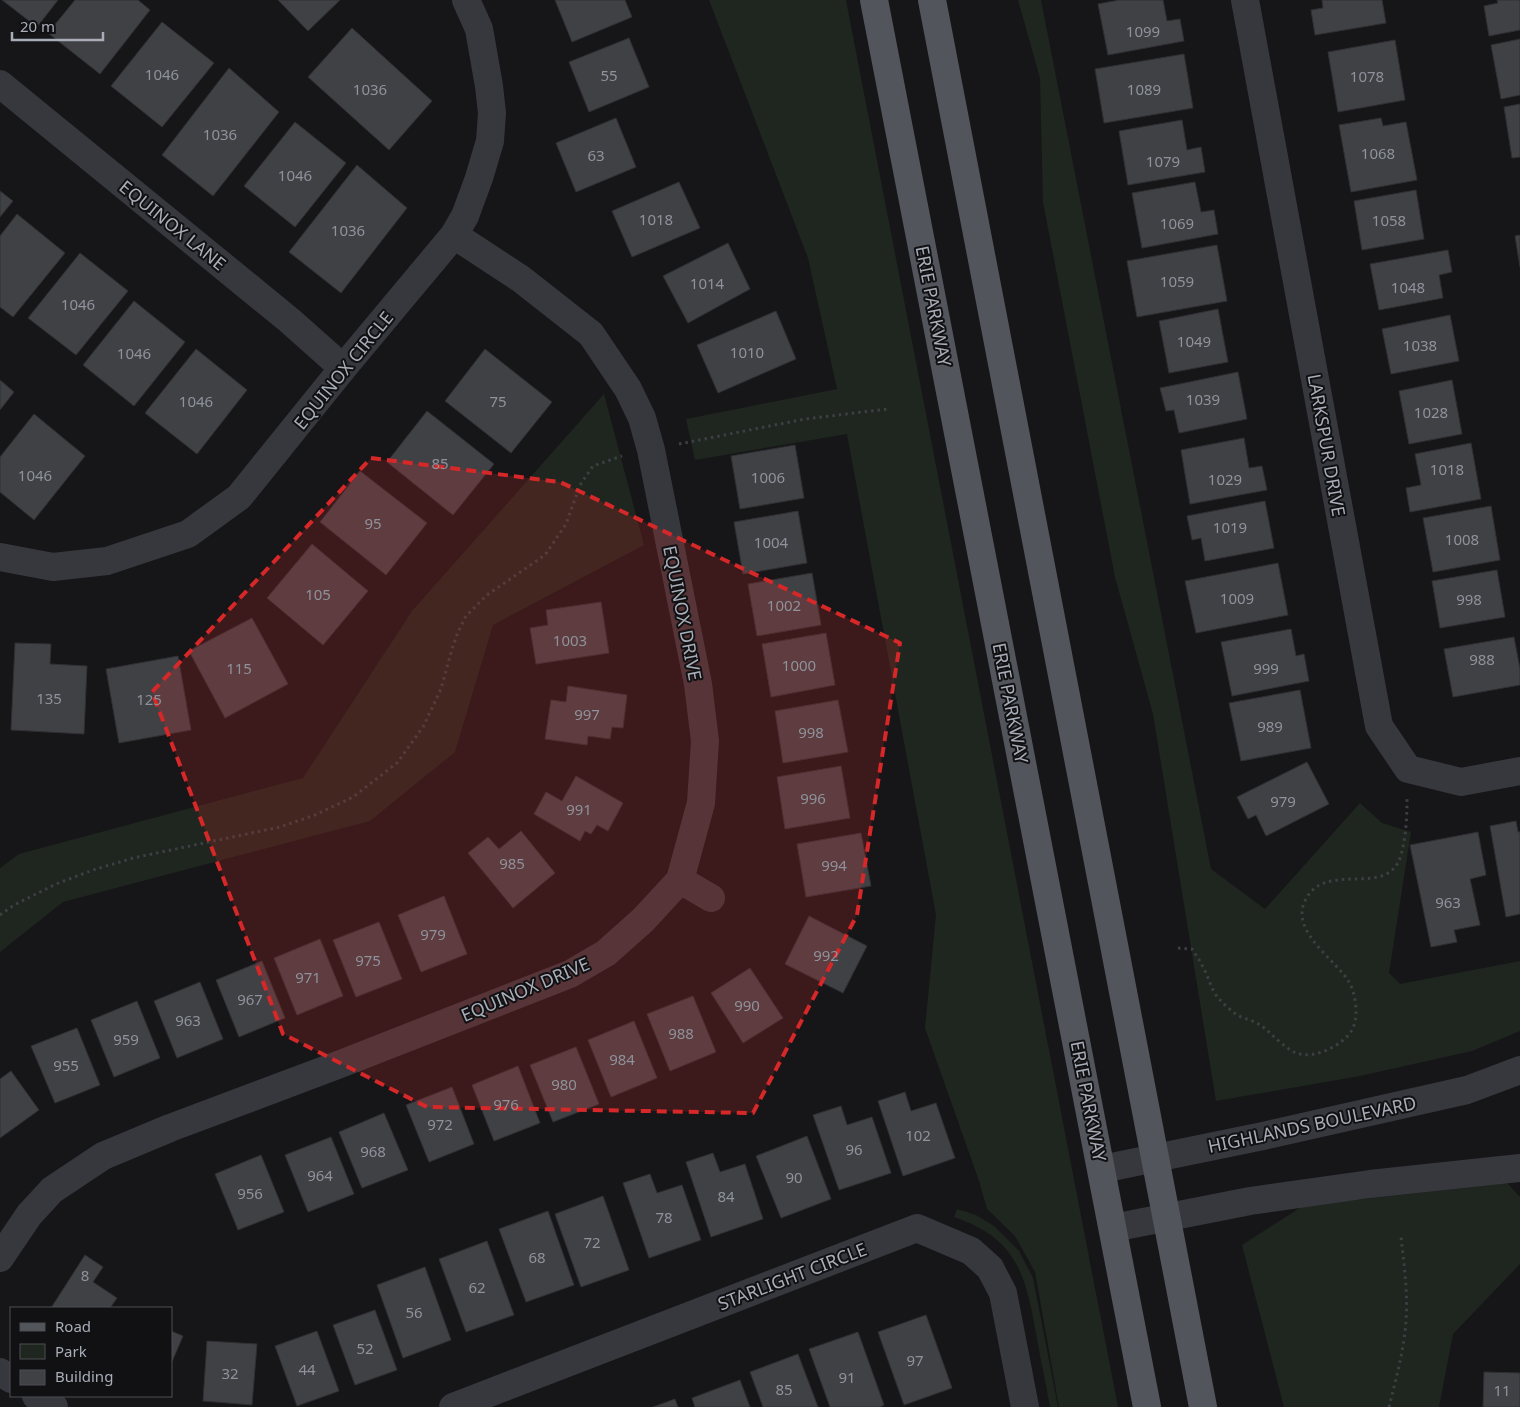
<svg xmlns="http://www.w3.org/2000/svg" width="1520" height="1407" font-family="'Noto Sans',sans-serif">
<rect width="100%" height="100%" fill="#161618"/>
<g fill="#1e261f">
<path d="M709 0H846L1118 1407H1059L1035 1272 1015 1236 987 1209 979 1181 925 1028 936 915 847 434 695 460 686 419 837 389 808 258Z"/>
<path d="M1018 0H1041L1211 869 1265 909 1360 803 1382 823 1411 832 1389 973 1400 984 1520 961V1031L1472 1051 1360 1076 1216 1101 1153 714 1115 577 1043 202 1040 78Z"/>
<path d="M604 394 644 545 493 625 455 752 370 821 63 902 0 952V868L19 854 303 778 412 611Z"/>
<path d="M1507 1183 1520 1197V1264L1453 1334 1439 1407H1284L1242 1245 1303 1206Z"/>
<path d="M957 1209 976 1215 994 1226 1019 1251 1033 1278 1058 1407H1050C1046 1384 1041 1362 1037 1339 1026 1277 1019 1239 954 1217Z"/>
</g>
<g fill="#404145" stroke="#303034">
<path d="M2 0H58L37 27Z"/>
<path d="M75 0H138L150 10 100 74 48 33Z"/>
<path d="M278 0H340L308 31Z"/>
<path d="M555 0H625L632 17 572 42Z"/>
<path d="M1119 0H1163L1167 21 1180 19 1184 41 1108 55 1098 4Z"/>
<path d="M1322 0H1382L1386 23 1315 35 1311 10 1323 8Z"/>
<path d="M1497 0H1520V30L1489 36 1484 6 1498 3Z"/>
<path d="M162 22 214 63 162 127 111 86Z"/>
<path d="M352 28 432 101 389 150 308 77Z"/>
<path d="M629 38 649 87 589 112 569 62Z"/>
<path d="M1520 39V95L1501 99 1491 45Z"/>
<path d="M1395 40 1405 100 1338 112 1328 52Z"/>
<path d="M1184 54 1193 108 1104 123 1095 69Z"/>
<path d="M229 68 279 112 213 196 162 155Z"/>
<path d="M1520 104V157L1512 158 1504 107Z"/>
<path d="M616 118 636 167 576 192 556 143Z"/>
<path d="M1381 118 1383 126 1406 122 1417 180 1351 192 1339 125Z"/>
<path d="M1182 120 1187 150 1201 147 1205 172 1128 185 1119 131Z"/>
<path d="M295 122 346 163 295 227 244 186Z"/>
<path d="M357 165 407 208 341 293 289 252Z"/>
<path d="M679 182 700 228 632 257 612 211Z"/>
<path d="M1195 182 1201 212 1214 210 1218 234 1142 248 1132 193Z"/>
<path d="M1416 190 1424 239 1362 250 1354 201Z"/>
<path d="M0 191 13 201 0 217Z"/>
<path d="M17 214 65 253 13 317 0 307V236Z"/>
<path d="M1520 235V267L1515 236Z"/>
<path d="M728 243 750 289 688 323 663 276Z"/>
<path d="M1217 245 1227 301 1137 317 1127 261Z"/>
<path d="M1448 250 1452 272 1439 275 1443 298 1379 310 1370 264Z"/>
<path d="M80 253 128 291 76 355 28 318Z"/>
<path d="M134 301 185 342 134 406 83 365Z"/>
<path d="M1218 309 1228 362 1169 373 1159 321Z"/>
<path d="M776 311 796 359 718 393 697 345Z"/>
<path d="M1450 315 1459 361 1391 374 1382 329Z"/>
<path d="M196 349 247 390 197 454 145 413Z"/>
<path d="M485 349 552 402 511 453 445 401Z"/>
<path d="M1238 372 1247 419 1179 433 1174 410 1166 411 1160 388Z"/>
<path d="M0 380 14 392 0 410Z"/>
<path d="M1452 380 1462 434 1409 444 1399 391Z"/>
<path d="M427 411 494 464 453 515 387 462Z"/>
<path d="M34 414 85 456 34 520 0 492V457Z"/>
<path d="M1244 438 1249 468 1262 466 1267 490 1190 504 1181 450Z"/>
<path d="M1471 443 1481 499 1410 512 1406 488 1421 485 1415 454Z"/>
<path d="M795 445 804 498 740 509 731 456Z"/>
<path d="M360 471 427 523 386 575 320 522Z"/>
<path d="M1265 501 1274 548 1205 561 1201 538 1192 540 1187 516Z"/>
<path d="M1491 506 1500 560 1433 572 1423 518Z"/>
<path d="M798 511 807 563 743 574 734 522Z"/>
<path d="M312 544 368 591 323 645 267 598Z"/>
<path d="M1278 563 1288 615 1196 633 1185 581Z"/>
<path d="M1497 570 1505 617 1440 628 1432 581Z"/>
<path d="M812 573 821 625 757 636 748 584Z"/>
<path d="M601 602 609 653 536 664 530 628 548 625 546 610Z"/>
<path d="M252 618 288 684 225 718 189 651Z"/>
<path d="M1291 629 1296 656 1304 654 1309 681 1232 696 1221 642Z"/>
<path d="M826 633 835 685 771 697 762 644Z"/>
<path d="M1514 637 1520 669V685L1453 697 1444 649Z"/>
<path d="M15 643 51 644 50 664 87 666 84 734 11 730Z"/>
<path d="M178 656 191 730 119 743 106 669Z"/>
<path d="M568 686 627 695 623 728 612 727 610 739 588 736 587 745 545 739 551 700 566 702Z"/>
<path d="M1300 690 1311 748 1241 761 1229 703Z"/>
<path d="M838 700 848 752 783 763 775 711Z"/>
<path d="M1307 762 1329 804 1266 836 1256 815 1248 819 1237 797Z"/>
<path d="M841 766 850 818 785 829 777 777Z"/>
<path d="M576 776 623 803 608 831 597 825 591 834 585 831 580 841 534 814 546 792 562 801Z"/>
<path d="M1516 821 1518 832H1520V914L1506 917 1490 826Z"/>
<path d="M521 831 555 873 513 908 468 853 488 837 499 849Z"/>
<path d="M1478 832 1486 875 1470 879 1480 925 1454 930 1457 942 1431 947 1410 845Z"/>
<path d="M861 833 871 886 806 897 797 844Z"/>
<path d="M444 896 467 954 421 972 398 915Z"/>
<path d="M809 916 867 946 843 993 785 964Z"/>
<path d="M379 922 402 979 356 997 333 940Z"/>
<path d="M320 939 343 996 297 1015 274 958Z"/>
<path d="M262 961 285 1018 239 1037 216 980Z"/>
<path d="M750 968 783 1018 743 1043 711 993Z"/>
<path d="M200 982 223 1039 177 1058 154 1001Z"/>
<path d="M693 996 716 1052 670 1071 647 1014Z"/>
<path d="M137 1001 160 1058 114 1077 91 1020Z"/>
<path d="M634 1021 657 1078 611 1097 588 1040Z"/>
<path d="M77 1028 100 1085 55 1103 31 1046Z"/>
<path d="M576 1047 599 1104 553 1122 530 1065Z"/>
<path d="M518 1066 540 1123 494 1141 472 1085Z"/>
<path d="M11 1071 39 1110 0 1138V1079Z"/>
<path d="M452 1087 474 1144 429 1162 406 1105Z"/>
<path d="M905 1092 911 1111 936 1103 955 1158 903 1176 878 1101Z"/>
<path d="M841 1106 847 1125 872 1117 891 1173 839 1190 813 1115Z"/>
<path d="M384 1113 408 1170 362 1188 339 1132Z"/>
<path d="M807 1136 831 1199 781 1218 756 1156Z"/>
<path d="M331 1137 354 1194 308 1212 285 1155Z"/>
<path d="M713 1153 720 1172 745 1164 763 1219 711 1237 686 1162Z"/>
<path d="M261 1155 284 1212 238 1230 215 1174Z"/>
<path d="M650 1174 657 1193 682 1185 701 1240 649 1258 623 1183Z"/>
<path d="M603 1196 629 1270 581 1287 555 1214Z"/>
<path d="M548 1211 574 1285 526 1302 499 1229Z"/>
<path d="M487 1241 514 1315 466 1332 439 1259Z"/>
<path d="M85 1255 103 1267 93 1282 117 1298 110 1308H51Z"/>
<path d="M425 1267 451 1340 403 1358 377 1285Z"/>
<path d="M375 1310 397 1370 355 1385 333 1325Z"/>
<path d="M926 1315 952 1388 904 1405 878 1332Z"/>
<path d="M171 1331 183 1336 171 1364Z"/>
<path d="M317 1331 339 1391 297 1406 275 1346Z"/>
<path d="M858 1332 884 1405 880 1407H830L809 1349Z"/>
<path d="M207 1341 257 1344 252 1405 203 1401Z"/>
<path d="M798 1354 818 1407H763L750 1372Z"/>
<path d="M1484 1372 1520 1373V1407H1483Z"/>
<path d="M740 1380 750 1407H695L692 1398Z"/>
<path d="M675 1399 678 1407H653Z"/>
</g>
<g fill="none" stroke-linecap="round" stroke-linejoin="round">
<g stroke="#3d3f44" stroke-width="3" stroke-dasharray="2.5 4" stroke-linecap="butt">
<path d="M679 444 805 419 888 409"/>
<path d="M0 915 14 905 56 884 93 870 133 858 280 827 315 815 353 797 397 763 423 727 441 689 452 649 458 632 466 616 487 595 545 555 566 524 580 485 593 466 622 456"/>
<path d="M1178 948 1192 949C1195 954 1199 959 1202 965 1208 975 1211 990 1219 999 1225 1005 1232 1012 1239 1016 1246 1019 1254 1021 1260 1025 1271 1032 1287 1052 1300 1054 1317 1058 1343 1045 1352 1030 1359 1017 1356 994 1349 982 1337 961 1292 933 1304 903 1323 857 1388 901 1401 855 1406 837 1407 817 1407 799"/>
<path d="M1389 1407C1396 1379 1404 1350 1406 1321 1408 1292 1404 1265 1401 1237"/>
</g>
<g stroke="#37383d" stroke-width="28">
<path d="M1245 0 1379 726 1408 769 1461 782 1520 771"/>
<path d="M0 84 289 320 343 368"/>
<path d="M0 557 53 567 107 561 188 534 239 497 343 368 454 235 465 216 479 178 490 141 492 113 489 86 479 29 466 0"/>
<path d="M680 880 711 898"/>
<path d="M1102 1169 1263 1136 1467 1090 1520 1070"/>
<path d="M1113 1228 1250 1201 1370 1184 1520 1168"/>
<path d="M0 1258 29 1215 52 1190 103 1156 170 1128 343 1063 570 974 606 953 643 920 680 880 701 803 705 741 698 684 651 450 642 418 628 389 591 334 521 279 454 235"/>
<path d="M0 1372 11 1379"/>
<path d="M36 1396 54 1407"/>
<path d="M453 1407 917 1228 971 1251 990 1268 1003 1293 1025 1407"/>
</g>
<g stroke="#53555c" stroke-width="28">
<path d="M874 0 1147 1407"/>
<path d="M932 0 1203 1407"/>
</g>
</g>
<path fill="#d62828" fill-opacity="0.2" stroke="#d62828" stroke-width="4" stroke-dasharray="10 6" stroke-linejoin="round" d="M371 458 560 482 900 643 857 915 753 1113 427 1107 283 1034 152 692Z"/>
<g text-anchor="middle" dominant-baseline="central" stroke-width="4" stroke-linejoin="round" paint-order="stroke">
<g font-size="15" fill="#8e929b">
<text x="1143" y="31">1099</text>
<text x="162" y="74">1046</text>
<text x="609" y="75">55</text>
<text x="1367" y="76">1078</text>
<text x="370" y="89">1036</text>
<text x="1144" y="89">1089</text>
<text x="220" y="134">1036</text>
<text x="1378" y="153">1068</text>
<text x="596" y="155">63</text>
<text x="1163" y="161">1079</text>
<text x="295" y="175">1046</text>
<text x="656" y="219">1018</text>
<text x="1389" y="220">1058</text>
<text x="1177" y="223">1069</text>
<text x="348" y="230">1036</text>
<text x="1177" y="281">1059</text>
<text x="707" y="283">1014</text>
<text x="1408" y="287">1048</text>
<text x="78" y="304">1046</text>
<text x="1194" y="341">1049</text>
<text x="1420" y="345">1038</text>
<text x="747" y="352">1010</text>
<text x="134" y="353">1046</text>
<text x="1203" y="399">1039</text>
<text x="196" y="401">1046</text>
<text x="498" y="401">75</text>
<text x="1431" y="412">1028</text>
<text x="440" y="463">85</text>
<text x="1447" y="469">1018</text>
<text x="35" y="475">1046</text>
<text x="768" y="477">1006</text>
<text x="1225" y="479">1029</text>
<text x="373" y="523">95</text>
<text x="1230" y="527">1019</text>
<text x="1462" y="539">1008</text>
<text x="771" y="542">1004</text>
<text x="318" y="594">105</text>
<text x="1237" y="598">1009</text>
<text x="1469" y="599">998</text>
<text x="784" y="605">1002</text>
<text x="570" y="640">1003</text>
<text x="1482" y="659">988</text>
<text x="799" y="665">1000</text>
<text x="239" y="668">115</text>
<text x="1266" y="668">999</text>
<text x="49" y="698">135</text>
<text x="149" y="699">125</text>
<text x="587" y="714">997</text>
<text x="1270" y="726">989</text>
<text x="811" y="732">998</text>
<text x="813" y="798">996</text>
<text x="1283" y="801">979</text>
<text x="579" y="809">991</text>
<text x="512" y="863">985</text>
<text x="834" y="865">994</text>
<text x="1448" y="902">963</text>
<text x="433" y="934">979</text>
<text x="826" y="955">992</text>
<text x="368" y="960">975</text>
<text x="308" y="977">971</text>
<text x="250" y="999">967</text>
<text x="747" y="1005">990</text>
<text x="188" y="1020">963</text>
<text x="681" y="1033">988</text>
<text x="126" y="1039">959</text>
<text x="622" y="1059">984</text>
<text x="66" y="1065">955</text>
<text x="564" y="1084">980</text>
<text x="506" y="1104">976</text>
<text x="440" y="1124">972</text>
<text x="918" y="1135">102</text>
<text x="854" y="1149">96</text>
<text x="373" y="1151">968</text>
<text x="320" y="1175">964</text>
<text x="794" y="1177">90</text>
<text x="250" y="1193">956</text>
<text x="726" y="1196">84</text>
<text x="664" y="1217">78</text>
<text x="592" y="1242">72</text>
<text x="537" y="1257">68</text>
<text x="85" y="1275">8</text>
<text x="477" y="1287">62</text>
<text x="414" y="1312">56</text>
<text x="365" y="1348">52</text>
<text x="915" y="1360">97</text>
<text x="307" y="1369">44</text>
<text x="230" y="1373">32</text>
<text x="847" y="1377">91</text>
<text x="784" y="1389">85</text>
<text x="1502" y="1390">11</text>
</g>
<g font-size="18" fill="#a8adb8" stroke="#111113">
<text transform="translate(173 225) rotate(39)">EQUINOX LANE</text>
<text transform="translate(934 306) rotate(79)">ERIE PARKWAY</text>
<text transform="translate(343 370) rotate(-51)">EQUINOX CIRCLE</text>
<text transform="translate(1327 445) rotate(80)">LARKSPUR DRIVE</text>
<text transform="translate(683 613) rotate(79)">EQUINOX DRIVE</text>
<text transform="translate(1011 703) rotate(79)">ERIE PARKWAY</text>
<text transform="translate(525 989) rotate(-23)">EQUINOX DRIVE</text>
<text transform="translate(1089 1101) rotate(79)">ERIE PARKWAY</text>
<text transform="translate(1312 1124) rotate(-12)">HIGHLANDS BOULEVARD</text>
<text transform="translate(792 1276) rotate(-21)">STARLIGHT CIRCLE</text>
</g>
</g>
<rect x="10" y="1307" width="162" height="90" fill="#111113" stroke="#4d4f55"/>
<rect x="20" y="1323" width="25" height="8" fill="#53555c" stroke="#4d4f55"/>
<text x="55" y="1332" font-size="15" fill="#a8adb8">Road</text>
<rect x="20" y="1344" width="25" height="15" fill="#1e261f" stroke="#4d4f55"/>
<text x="55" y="1357" font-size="15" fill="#a8adb8">Park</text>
<rect x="20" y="1370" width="25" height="15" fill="#404145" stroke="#4d4f55"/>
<text x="55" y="1382" font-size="15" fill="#a8adb8">Building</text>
<path d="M12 32v8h91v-8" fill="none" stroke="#a8adb8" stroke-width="2.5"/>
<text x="20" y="32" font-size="15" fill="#a8adb8" stroke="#111113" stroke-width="4" paint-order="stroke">20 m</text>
</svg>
